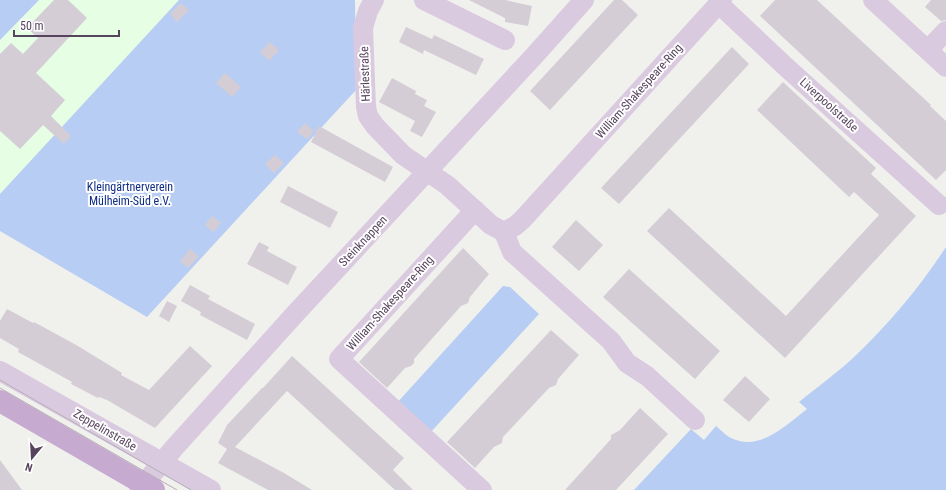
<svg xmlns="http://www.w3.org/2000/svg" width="946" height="490" font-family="'Roboto Condensed',sans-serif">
<rect width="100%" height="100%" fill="#f0f1ed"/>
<path fill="#e5fee4" d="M39 0H179L0 194V40Z"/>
<g fill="#b7cdf3">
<path d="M0 0H39L0 40Z"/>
<path d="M179 0H355L356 90 147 317 0 231V194Z"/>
<path d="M946 247V490H634L691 429 704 440 716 426C721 430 726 436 731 438 760 452 786 425 807 409L799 402C817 387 837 373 854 357 889 324 920 287 946 247Z"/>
<path d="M503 286 510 287 539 314 429 434 396 404Z"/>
</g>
<g fill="#d5cdd6">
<path d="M54 0H68L87 18 36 73 65 100 51 116 71 136 64 144 43 125 20 149 0 131V54L11 43 23 54 38 38 27 28Z"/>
<path d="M469 0H505L532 6 528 26 505 22V18Z"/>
<path d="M614 0H622L638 15 550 110 530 91Z"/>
<path d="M775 0H817L931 105 930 106 946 121V170L936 180 760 16Z"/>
<path d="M931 0H946V20L941 21 925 7Z"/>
<path d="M181 3 189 10 177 22 170 14Z"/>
<path d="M406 27 432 39 434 35 484 59 476 75 424 50 423 54 399 42Z"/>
<path d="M270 42 279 50 269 61 260 52Z"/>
<path d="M732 47 749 64 619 204 601 188Z"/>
<path d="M225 73 241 87 232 97 216 83Z"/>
<path d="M392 78 416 91 415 94 427 100 424 106 436 112 422 137 410 131 415 121 379 102Z"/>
<path d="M783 82 876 168 871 174 916 216 785 358 647 231 669 208 786 316 879 215 854 192 849 197 757 110Z"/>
<path d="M305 123 314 131 307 139 297 132Z"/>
<path d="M319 126 393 167 385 182 311 142Z"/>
<path d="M275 155 284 163 274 173 265 164Z"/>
<path d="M288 186 338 212 330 228 280 202Z"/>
<path d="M212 216 221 223 213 232 205 225Z"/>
<path d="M576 220 603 245 579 271 552 247Z"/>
<path d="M259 242 269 247 267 251 297 267 288 285 247 264Z"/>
<path d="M463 248 489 274 470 297 468 303 461 306 414 359V363L411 366 405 368 387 388 359 362Z"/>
<path d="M190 249 199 256 188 268 180 261Z"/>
<path d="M629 269 720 351 695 379 603 297Z"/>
<path d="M190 285 210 296 208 299 255 324 247 340 200 315 201 312 181 301Z"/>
<path d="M167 301 177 306 169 322 159 316Z"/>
<path d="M7 309 33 323 34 322 78 346 122 373 121 375 149 390 190 346 212 366 155 428 107 400 99 397 98 398 71 384 72 382 18 352 19 349 0 338V321Z"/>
<path d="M551 330 579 355 558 379 556 385 549 388 503 437 502 443 494 447 475 468 447 442Z"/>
<path d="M292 356 404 458 393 470 413 490H395L287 391 235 447 284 473 312 490H268L218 463 227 449 218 443 227 425 262 388H263Z"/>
<path d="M745 376 770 399 749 422 723 400Z"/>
<path d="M640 408 668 434 616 490H565L611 439V435L620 430Z"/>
<path d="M0 460 22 490H0Z"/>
</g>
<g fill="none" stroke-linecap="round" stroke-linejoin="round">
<g stroke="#d9cadf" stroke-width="20">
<path d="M374 0 368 11 363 28 366 107 368 116 375 126 403 155 447 185 491 225 504 232 512 252 611 341 627 363 647 376 695 420"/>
<path d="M424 0 505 40"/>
<path d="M873 0 946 67"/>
<path d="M719 4 786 67 939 205"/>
<path d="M928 50 946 31"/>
<path d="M475 210 339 359 482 490"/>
<path d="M504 232 515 226 522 220 722 0"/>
<path d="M0 371 211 490"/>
<path d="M139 490 174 448 295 314 534 56 584 0"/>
</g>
<path stroke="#c6aad0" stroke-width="22" d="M0 401 154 490"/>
<g stroke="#b5adb7" stroke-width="1">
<path d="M0 380 191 490"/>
<path d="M0 388 177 490"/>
</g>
</g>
<g text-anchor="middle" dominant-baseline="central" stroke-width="4" stroke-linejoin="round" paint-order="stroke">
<g font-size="12" fill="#56445d" stroke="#fff">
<text transform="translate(365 74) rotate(-92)">Härlestraße</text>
<text transform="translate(639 91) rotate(-48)">William-Shakespeare-Ring</text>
<text transform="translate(829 105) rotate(42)">Liverpoolstraße</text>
<text transform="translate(363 241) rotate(-47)">Steinknappen</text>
<text transform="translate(390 303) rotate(-48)">William-Shakespeare-Ring</text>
<text transform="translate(105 430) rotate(30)">Zeppelinstraße</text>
</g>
<g font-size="12" fill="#0e2c85" stroke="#fff">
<text x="130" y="187">Kleingärtnerverein<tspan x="130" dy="14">Mülheim-Süd e.V.</tspan></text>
</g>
</g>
<g transform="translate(32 458) rotate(198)" stroke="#ffffff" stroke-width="3" paint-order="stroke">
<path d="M0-3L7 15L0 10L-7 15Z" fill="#56445d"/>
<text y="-6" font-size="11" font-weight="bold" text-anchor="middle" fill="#56445d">N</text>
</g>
<path d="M14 30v6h105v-6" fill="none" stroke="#56445d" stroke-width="2"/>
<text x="20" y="30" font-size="12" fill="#56445d" stroke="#ffffff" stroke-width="3" paint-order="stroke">50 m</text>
</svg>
